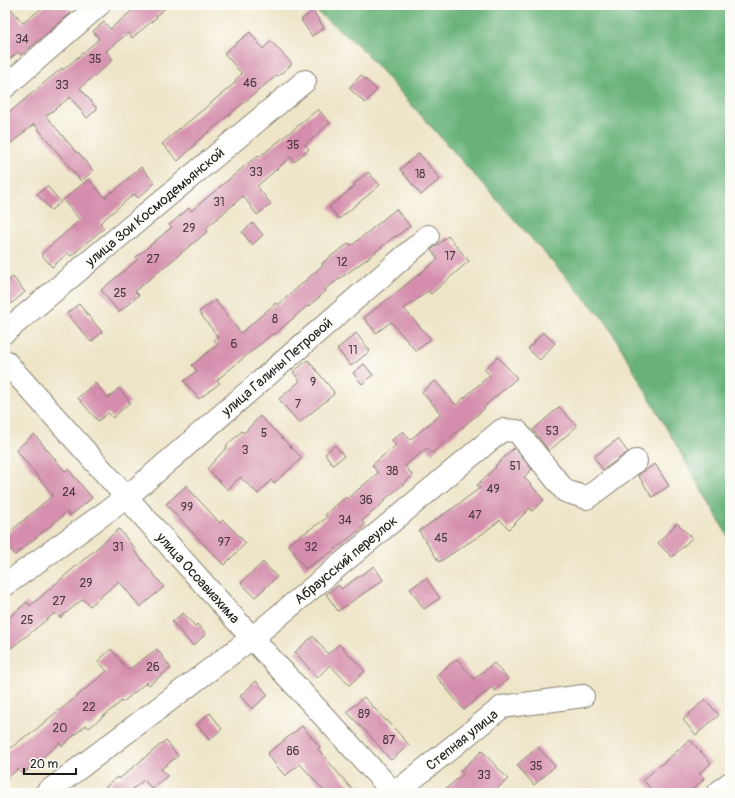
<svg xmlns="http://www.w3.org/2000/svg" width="735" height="798" font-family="Pangolin,sans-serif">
<rect width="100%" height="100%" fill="#fdfcf7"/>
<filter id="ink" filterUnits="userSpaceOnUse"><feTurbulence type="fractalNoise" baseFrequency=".025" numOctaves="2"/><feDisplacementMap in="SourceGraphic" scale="8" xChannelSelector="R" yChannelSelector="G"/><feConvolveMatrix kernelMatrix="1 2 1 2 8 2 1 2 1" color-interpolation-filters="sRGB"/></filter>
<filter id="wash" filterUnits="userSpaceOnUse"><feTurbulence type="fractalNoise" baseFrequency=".012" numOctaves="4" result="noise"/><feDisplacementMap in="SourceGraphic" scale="16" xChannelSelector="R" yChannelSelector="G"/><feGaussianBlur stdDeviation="0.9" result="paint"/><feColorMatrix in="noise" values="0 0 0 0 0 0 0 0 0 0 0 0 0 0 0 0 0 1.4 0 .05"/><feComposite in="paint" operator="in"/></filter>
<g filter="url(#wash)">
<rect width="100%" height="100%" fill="#eee5c8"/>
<path fill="#68b279" stroke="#42674a" d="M309 5H730V540L607 323 358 45Z"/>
<g id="blocks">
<g fill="#d48dac">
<path d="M5 5H8L23 23 46 5H65L71 13 21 55 18 52 5 63Z"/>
<path d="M139 5H169L156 16 157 17 132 38 128 33 106 51 113 60 80 88 97 109 87 118 70 97 46 116 77 153 78 152 93 171 81 181 34 124 5 148V116L62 68 63 70 99 39 93 31 104 22 110 29Z"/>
<path d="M313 11 324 28 312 36 301 20Z"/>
<path d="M250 32 263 49 271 41 292 64 278 76 277 75 194 144 195 145 178 161 162 144 180 128V129L236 82 235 80 242 74 224 53Z"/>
<path d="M361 75 377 90 365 103 349 88Z"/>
<path d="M318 109 330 123 305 145 309 149 294 162 291 157 257 186 271 204 257 215 243 196 206 228 208 231 135 291 139 295 119 312 101 290 137 260 135 258 172 227 169 225 189 208 191 211 258 155 259 157 293 130Z"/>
<path d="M419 153 440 179 421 195 400 169Z"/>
<path d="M141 167 155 183 138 198 134 194 100 223 104 228 71 256 68 253 52 267 41 254 80 220 63 200 89 179 105 198 112 191 113 192Z"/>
<path d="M368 172 380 185 339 219 329 207 355 186 354 184Z"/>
<path d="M47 186 61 202 51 210 37 194Z"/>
<path d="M396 209 410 226 396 237 395 236 367 259 325 289 326 291 308 307 307 306 274 335 272 334 217 380 220 383 199 399 184 381 197 371 192 365 218 344 214 340 218 337 199 312 215 300 241 333 276 303 278 305 323 265 322 263 349 243 351 246Z"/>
<path d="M253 223 263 235 252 245 242 232Z"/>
<path d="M448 236 469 261 431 294 428 291 404 309 431 339 416 351 391 322 376 333 364 318 438 259 431 250Z"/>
<path d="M13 277 25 292 5 309V284Z"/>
<path d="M79 304 102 332 91 342 67 313Z"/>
<path d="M543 332 555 343 540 360 528 349Z"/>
<path d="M356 333 370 351 351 366 337 349Z"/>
<path d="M498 357 517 378 487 404 483 410 432 453 427 448 405 466 413 476 383 501 384 502 362 521 365 525 333 551 305 569 288 544 327 518 325 515 346 497 347 499 378 473 372 465 396 445 392 440 403 431 410 440 441 414 422 392 435 381 456 405 490 375 484 369Z"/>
<path d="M308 360 334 392 333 393 334 394 299 423 279 399 300 381 293 372Z"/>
<path d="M364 364 373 375 362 384 353 373Z"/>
<path d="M95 383 108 398 119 388 130 402 113 418 108 413 98 421 78 398Z"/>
<path d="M559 407 577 426 549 451 533 430Z"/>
<path d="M260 416 302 458 274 483 271 480 258 494 240 477 228 490 207 469 227 447 226 446 242 431 244 433Z"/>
<path d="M34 434 65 471 68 469 92 498 70 516 67 512 15 555 5 543V536L53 495 16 450Z"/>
<path d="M618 439 628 452 603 470 594 457Z"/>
<path d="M335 445 344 456 333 465 325 454Z"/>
<path d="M514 448 532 469 524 477 544 500 532 511 530 508 509 529 500 520 482 534 439 562 419 531 453 508 480 488 477 485 496 467 495 466Z"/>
<path d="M655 464 669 486 652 497 638 475Z"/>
<path d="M186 486 220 523 223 520 246 543 224 565 192 532 166 504Z"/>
<path d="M677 523 692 538 672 557 658 543Z"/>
<path d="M119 529 135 549 134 550 164 587 140 607 119 581 90 606 83 599 60 618 55 613 5 653V621L27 602 30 606Z"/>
<path d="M263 562 277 577 255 597 241 583Z"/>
<path d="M374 566 383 580 338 611 326 594 339 585 341 589Z"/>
<path d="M426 578 440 598 424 609 410 589Z"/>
<path d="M183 613 195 626 197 624 206 634 193 646 172 622Z"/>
<path d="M313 636 328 654 339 644 365 671 349 685 330 665 317 678 295 652Z"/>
<path d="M111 649 128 670 157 649 171 668 149 685 147 682 123 702 122 701 89 728 86 725 62 746 60 743 22 774 18 769 5 780V753L27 735 28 736 59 710V711L107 671 98 661Z"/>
<path d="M457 659 474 679 494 663 508 679 495 691 492 687 464 710 436 676Z"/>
<path d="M256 681 268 695 252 709 240 696Z"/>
<path d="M364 697 386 721 387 720 409 745 391 760 365 730H364L347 712Z"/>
<path d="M705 699 719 715 696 735 683 720Z"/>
<path d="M210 713 222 729 209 740 197 724Z"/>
<path d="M302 726 320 747 318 749 355 793H326L300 764 285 776 267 754Z"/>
<path d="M166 740 178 756 161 769 167 776 152 789 144 780 130 791 131 793H98L118 777 119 779Z"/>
<path d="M690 740 711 763 699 774 704 779 689 793H655L643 780Z"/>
<path d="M538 747 555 766 534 785 517 765Z"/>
<path d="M482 751 508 779 492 793H441L463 774 460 771Z"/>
</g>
</g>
</g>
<g filter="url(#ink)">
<use href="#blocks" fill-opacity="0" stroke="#858072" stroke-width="1"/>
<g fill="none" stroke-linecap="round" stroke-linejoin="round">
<defs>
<g id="minor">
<path d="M5 87 99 5"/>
<path d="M5 332 305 81"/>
<path d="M5 361 252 638 394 793"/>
<path d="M5 585 127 497 428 236"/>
<path d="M46 793 252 638 502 430 517 431 565 491 587 498 636 461"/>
<path d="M395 793 502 707 583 696"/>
<path d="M718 793 730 783"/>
</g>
</defs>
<use href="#minor" stroke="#858072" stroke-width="24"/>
<use href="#minor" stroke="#fff" stroke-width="22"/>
</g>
</g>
<g text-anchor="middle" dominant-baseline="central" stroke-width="3" stroke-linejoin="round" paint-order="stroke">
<g font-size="12" fill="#4a3840">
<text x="22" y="39">34</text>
<text x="95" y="59">35</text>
<text x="250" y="83">46</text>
<text x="62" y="85">33</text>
<text x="293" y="145">35</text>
<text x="256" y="172">33</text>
<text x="420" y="174">18</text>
<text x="219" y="202">31</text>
<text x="189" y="228">29</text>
<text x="450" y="256">17</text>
<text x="153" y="259">27</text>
<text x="342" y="262">12</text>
<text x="120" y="293">25</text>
<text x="275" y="319">8</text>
<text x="234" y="344">6</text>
<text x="353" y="350">11</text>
<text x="313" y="382">9</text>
<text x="298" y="404">7</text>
<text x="552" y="431">53</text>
<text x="264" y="433">5</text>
<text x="245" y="450">3</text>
<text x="515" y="466">51</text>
<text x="392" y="471">38</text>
<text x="493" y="489">49</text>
<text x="69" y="492">24</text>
<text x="366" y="500">36</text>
<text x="187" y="507">99</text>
<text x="475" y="515">47</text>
<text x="345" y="520">34</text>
<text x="441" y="538">45</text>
<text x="224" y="542">97</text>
<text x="118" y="547">31</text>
<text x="311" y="547">32</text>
<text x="86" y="583">29</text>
<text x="59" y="601">27</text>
<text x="27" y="620">25</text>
<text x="153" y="667">26</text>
<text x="89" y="707">22</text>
<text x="364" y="714">89</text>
<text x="60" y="728">20</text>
<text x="389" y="740">87</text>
<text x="293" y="751">86</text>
<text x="536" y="766">35</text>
<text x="484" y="775">33</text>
</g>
<g font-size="14" fill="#1c1c1c" stroke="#fdfcf7">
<text transform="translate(155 207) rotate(-40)">улица Зои Космодемьянской</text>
<text transform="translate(277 367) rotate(-41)">улица Галины Петровой</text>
<text transform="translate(346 560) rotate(-40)">Абраусский переулок</text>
<text transform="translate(198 578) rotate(48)">улица Осоавиахима</text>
<text transform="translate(462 740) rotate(-39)">Степная улица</text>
</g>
</g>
<rect width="735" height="798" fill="none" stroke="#fdfcf7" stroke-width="20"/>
<path d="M24 768v6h52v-6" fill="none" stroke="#1c1c1c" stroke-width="2"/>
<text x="30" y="768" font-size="12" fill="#1c1c1c" stroke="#fdfcf7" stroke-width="3" paint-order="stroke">20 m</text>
</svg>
